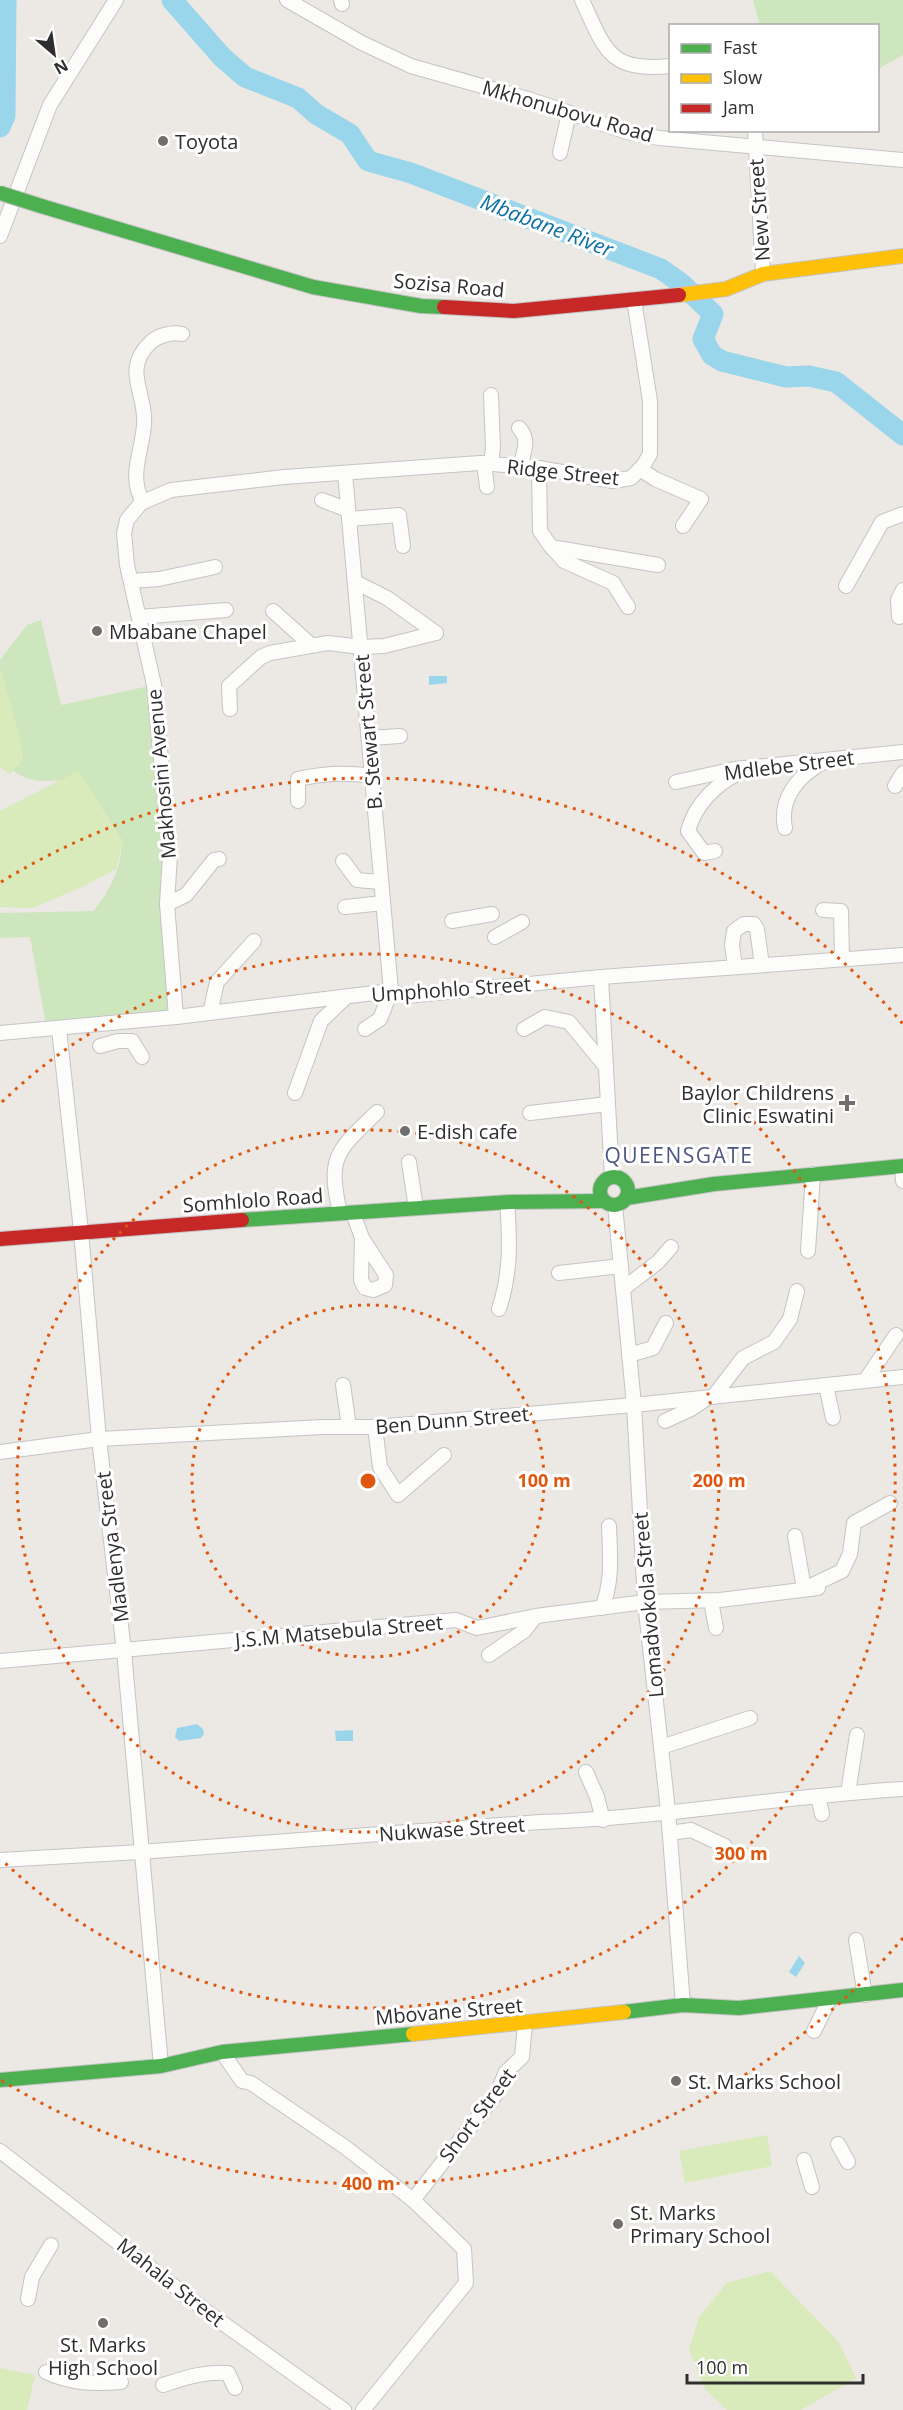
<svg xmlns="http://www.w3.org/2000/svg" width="903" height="2410" font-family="'Open Sans',sans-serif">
<rect width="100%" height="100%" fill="#ece8e4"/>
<g fill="#cee6be">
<path d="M753 0H903V55L878 69V26L760 25Z"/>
<path d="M41 620 61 705 154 685 176 1017 47 1030 30 937 0 938V913L93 911C106 898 128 858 119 839 110 819 89 796 76 778 42 783 25 785 0 759V660L27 625Z"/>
</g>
<g fill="#d9eabb">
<path d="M0 667 22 745 23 760 10 774 0 767Z"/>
<path d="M78 771 123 841 116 869 84 886 32 908 0 907V811Z"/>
<path d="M767 2135 772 2166 685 2183 679 2151Z"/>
<path d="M770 2271 838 2341 856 2378 801 2410H727L705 2389 689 2350 699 2317 727 2283Z"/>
<path d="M0 2368 35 2375 27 2410H0Z"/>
</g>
<g fill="#99d6ec">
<path d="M429 676H447V683L429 685Z"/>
<path d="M197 1724 203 1729 204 1734 201 1738 179 1741 175 1737 177 1728Z"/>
<path d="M353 1730V1741H336L335 1731Z"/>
<path d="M799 1956 805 1963 796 1977 789 1972Z"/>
</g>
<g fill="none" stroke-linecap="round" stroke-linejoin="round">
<g stroke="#99d6ec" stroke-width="21">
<path d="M172 0 222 57 245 77 298 98 316 114 350 134 368 161 411 173 661 269 682 284 713 314 703 339 712 355 722 361 786 377 809 376 836 382 903 435"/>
<path d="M0 127 5 116 6 0"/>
</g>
<defs>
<g id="street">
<path d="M287 0 362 43 411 66 528 99 627 132 659 138 903 160"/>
<path d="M341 0 342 4"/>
<path d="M582 0C605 50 609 72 670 66"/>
<path d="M755 130 763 274"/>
<path d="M560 153 569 113"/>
<path d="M0 236 50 105 116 0"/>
<path d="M519 428C530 439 524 452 520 467"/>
<path d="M484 463 487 487"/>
<path d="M491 464 493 447 491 395"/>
<path d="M539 468 540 531 549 544 564 561 613 583 628 607"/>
<path d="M640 469 655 479 701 499 683 526"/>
<path d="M345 473 391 991 380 1019 365 1029"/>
<path d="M322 500 348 510"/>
<path d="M143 502C128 476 142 453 144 425 147 393 121 370 151 342 159 335 172 332 182 334"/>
<path d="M349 519 399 515 403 546"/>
<path d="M551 547 658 565"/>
<path d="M131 581 159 579 215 567"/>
<path d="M355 582 387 598 436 633"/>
<path d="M846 586 882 522 903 514"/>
<path d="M273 611 311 645"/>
<path d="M139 617 226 610"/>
<path d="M899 617 898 600 903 590"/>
<path d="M230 709 229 686 261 657 270 653 328 643 361 647 384 646 436 633"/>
<path d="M369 738 400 736"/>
<path d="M676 782 735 769 903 752"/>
<path d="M895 786 903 773"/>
<path d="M298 801V779C323 773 347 772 372 776"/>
<path d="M785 828C779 799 798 775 824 762"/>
<path d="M715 851 704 853 688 831C695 804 717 783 741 772"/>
<path d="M343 861 357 880 381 882"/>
<path d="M167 904 186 895 214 860 219 859"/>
<path d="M345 907 383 903"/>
<path d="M823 910 841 911 842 959"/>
<path d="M452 921 492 914"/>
<path d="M495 937 522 922"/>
<path d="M735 967 732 945 734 931 744 924H754L757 929 762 965"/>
<path d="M601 977 612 1177"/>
<path d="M210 1013 217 982 254 941"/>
<path d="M176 1017 167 904 170 855 154 685 127 565 124 533 127 520 141 503 171 490 284 477 480 463 539 468 613 481 631 478 643 466 650 454V401L634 300"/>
<path d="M59 1029 81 1231 99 1439 124 1651 161 2066"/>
<path d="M524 1029 545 1017 569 1022 606 1067"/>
<path d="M0 1033 176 1017 391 991 406 996 601 977 903 955"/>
<path d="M100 1046 118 1041H132L142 1057"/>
<path d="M295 1093 321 1021 346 997"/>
<path d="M530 1113 608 1104"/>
<path d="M409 1162 416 1208"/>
<path d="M902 1166 903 1181"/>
<path d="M615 1205 634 1405 645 1602 668 1811 683 2005"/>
<path d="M340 1213C327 1156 337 1151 377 1112"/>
<path d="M353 1213 362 1238 386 1275 385 1285 373 1290 365 1288 361 1280 362 1238"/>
<path d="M808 1251 813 1174"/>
<path d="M559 1273 621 1266"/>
<path d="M623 1289 658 1262 671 1247"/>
<path d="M499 1309C511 1273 510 1239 507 1202"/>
<path d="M629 1355 653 1348 666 1323"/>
<path d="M865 1381 896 1335"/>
<path d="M343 1385 349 1427"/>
<path d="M826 1385 833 1418"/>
<path d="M713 1397 743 1358 774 1342 790 1319 797 1291"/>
<path d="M665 1421 691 1409 706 1399"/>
<path d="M375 1427 380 1467 398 1495 444 1455"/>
<path d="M0 1452 99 1439 322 1427H375L634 1405 903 1377"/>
<path d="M795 1536 804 1589 842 1571 850 1554 854 1523 890 1503"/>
<path d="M711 1601 716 1628"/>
<path d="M602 1608C613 1581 610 1555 609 1526"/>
<path d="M489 1655 524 1631 536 1616"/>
<path d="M0 1661 456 1620 477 1628 536 1616 645 1602 720 1600 818 1588"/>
<path d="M661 1747 750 1718"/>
<path d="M586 1772 597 1797 603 1820"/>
<path d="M848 1793 857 1735"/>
<path d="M818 1796 822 1814"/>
<path d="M670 1833 691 1830 725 1846"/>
<path d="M0 1860 140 1852 540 1822C661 1818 782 1796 903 1789"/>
<path d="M856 1940 865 1995"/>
<path d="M814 2031 830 1998"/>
<path d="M222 2052 242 2081 251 2083 345 2147 413 2200 464 2249 466 2283 363 2410"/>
<path d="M838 2144 848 2162"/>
<path d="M0 2151 210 2314 344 2410"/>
<path d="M804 2160 812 2187"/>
<path d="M413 2200 497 2093 506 2072 522 2057 525 2024"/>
<path d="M28 2299 32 2277 51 2245"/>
<path d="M46 2372C71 2384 95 2384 121 2382"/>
<path d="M163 2385C185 2378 205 2371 228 2373L235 2388"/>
</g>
<g id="fast">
<path d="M41 206 313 287 421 306 444 307"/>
<circle cx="614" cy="1191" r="14"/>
<path d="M626 1198 714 1184 903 1166"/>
<path d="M242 1220 509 1202 603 1201"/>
<path d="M624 2012 683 2005 739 2008 903 1990"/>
<path d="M0 2080 161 2066 222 2052 413 2034"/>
</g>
<g id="slow">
<path d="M679 295 726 289 763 274 903 256"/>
<path d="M413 2034 624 2012"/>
</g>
<g id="jam">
<path d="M444 307 514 311 679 295"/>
<path d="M0 1239 242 1220"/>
</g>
</defs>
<use href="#street" stroke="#c5c4c5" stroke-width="16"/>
<use href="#fast" stroke="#c5c4c5" stroke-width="16"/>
<use href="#slow" stroke="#c5c4c5" stroke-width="16"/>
<use href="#jam" stroke="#c5c4c5" stroke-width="16"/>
<use href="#street" stroke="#fcfcfb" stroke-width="14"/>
<use href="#fast" stroke="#4caf50" stroke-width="14"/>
<use href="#slow" stroke="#ffc107" stroke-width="14"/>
<use href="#jam" stroke="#c62828" stroke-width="14"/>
<defs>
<path id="fast-bridge" d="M0 193 41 206"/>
</defs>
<use href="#fast-bridge" stroke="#c6c5c4" stroke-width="16" stroke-linecap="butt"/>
<use href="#fast-bridge" stroke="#4caf50" stroke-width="14"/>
</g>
<g fill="none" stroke="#df570e" stroke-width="3" stroke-dasharray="3 6">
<circle cx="368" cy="1481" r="176"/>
<circle cx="368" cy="1481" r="351"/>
<path d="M2 1102A527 527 0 1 1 2 1860"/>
<path d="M903 1938A703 703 0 0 1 1 2080M1 882A703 703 0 0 1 903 1024"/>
</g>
<g fill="#706f6e" stroke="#fff" stroke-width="2">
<circle cx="163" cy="141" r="6"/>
<circle cx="97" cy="631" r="6"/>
<path d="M844 1094h6v6h6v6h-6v6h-6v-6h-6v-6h6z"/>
<circle cx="405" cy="1131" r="6"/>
<circle cx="676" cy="2081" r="6"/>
<circle cx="618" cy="2224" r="6"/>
<circle cx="103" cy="2323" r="6"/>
</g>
<g text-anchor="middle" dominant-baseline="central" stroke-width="6" stroke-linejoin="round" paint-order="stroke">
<g font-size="20" fill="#2e2e2e" stroke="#fff">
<text transform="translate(568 111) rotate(16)">Mkhonubovu Road</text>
<text transform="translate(759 210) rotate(-94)">New Street</text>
<text transform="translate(449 285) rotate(5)">Sozisa Road</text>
<text transform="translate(563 472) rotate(6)">Ridge Street</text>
<text transform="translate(368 732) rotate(-95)">B. Stewart Street</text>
<text transform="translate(789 765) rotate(-7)">Mdlebe Street</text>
<text transform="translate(161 774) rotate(-95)">Makhosini Avenue</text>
<text transform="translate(451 989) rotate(-4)">Umphohlo Street</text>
<text transform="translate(253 1200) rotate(-4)">Somhlolo Road</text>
<text transform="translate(452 1420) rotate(-5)">Ben Dunn Street</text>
<text transform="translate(112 1547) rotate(-97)">Madlenya Street</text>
<text transform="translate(648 1605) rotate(-95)">Lomadvokola Street</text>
<text transform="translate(339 1631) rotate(-5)">J.S.M Matsebula Street</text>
<text transform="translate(452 1829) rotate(-4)">Nukwase Street</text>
<text transform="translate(449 2011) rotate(-5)">Mbovane Street</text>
<text transform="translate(477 2115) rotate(-53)">Short Street</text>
<text transform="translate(171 2282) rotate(38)">Mahala Street</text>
</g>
<g font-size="20" fill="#2e2e2e" stroke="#fff" text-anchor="start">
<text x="175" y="141">Toyota</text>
<text x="109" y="631">Mbabane Chapel</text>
<text x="834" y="1092" text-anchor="end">Baylor Childrens<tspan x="834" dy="23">Clinic Eswatini</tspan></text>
<text x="417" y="1131">E-dish cafe</text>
<text x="688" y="2081">St. Marks School</text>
<text x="630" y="2212">St. Marks<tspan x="630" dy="23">Primary School</tspan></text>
<text x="103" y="2344" text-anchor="middle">St. Marks<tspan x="103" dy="23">High School</tspan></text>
</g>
<g font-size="21" font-style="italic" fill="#0d6fa3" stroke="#fff">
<text transform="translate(547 225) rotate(21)">Mbabane River</text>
</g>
<g font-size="21" letter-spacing="1.5" fill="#4d5680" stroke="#fff">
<text x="679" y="1155">QUEENSGATE</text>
</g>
</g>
<circle cx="368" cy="1481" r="9" fill="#df570e" stroke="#fff" stroke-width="3"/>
<g font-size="18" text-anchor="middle" font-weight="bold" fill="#df570e" stroke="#fff" stroke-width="6" stroke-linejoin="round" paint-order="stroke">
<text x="544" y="1487">100 m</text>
<text x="719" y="1487">200 m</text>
<text x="741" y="1860">300 m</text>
<text x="368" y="2190">400 m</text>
</g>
<rect x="669" y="24" width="210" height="108" fill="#ffffff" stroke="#ababab" stroke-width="1.5"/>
<rect x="681" y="44" width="30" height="9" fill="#4caf50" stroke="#ababab" stroke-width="1.5"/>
<text x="723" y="54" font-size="18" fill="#2e2e2e">Fast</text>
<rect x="681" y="74" width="30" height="9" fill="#ffc107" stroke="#ababab" stroke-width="1.5"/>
<text x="723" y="84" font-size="18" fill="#2e2e2e">Slow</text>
<rect x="681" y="104" width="30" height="9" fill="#c62828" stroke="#ababab" stroke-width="1.5"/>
<text x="723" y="114" font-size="18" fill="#2e2e2e">Jam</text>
<g transform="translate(54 54) rotate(151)" stroke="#ffffff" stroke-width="4.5" paint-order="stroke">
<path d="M0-4.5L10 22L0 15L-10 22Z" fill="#2e2e2e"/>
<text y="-9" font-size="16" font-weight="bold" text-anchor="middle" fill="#2e2e2e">N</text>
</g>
<path d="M687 2374v9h176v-9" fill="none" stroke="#2e2e2e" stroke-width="3"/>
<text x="696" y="2374" font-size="18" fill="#2e2e2e" stroke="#ffffff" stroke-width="4.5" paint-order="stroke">100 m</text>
</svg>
